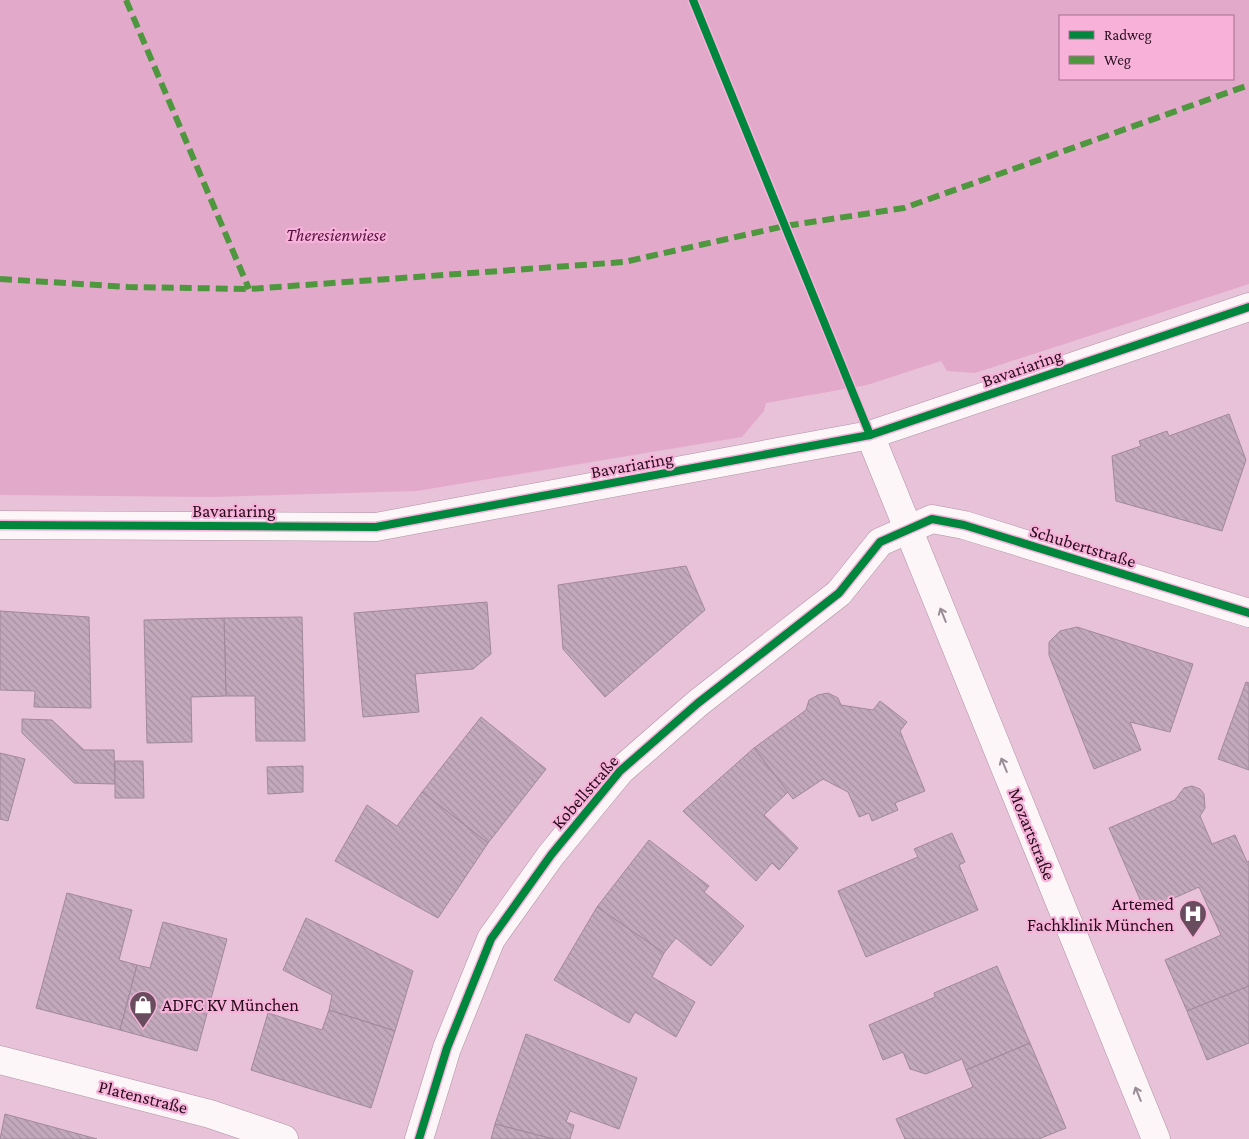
<svg xmlns="http://www.w3.org/2000/svg" width="1249" height="1139" font-family="'Crimson Pro',serif">
<defs>
<pattern id="building-back-hatch" width="6" height="6" patternUnits="userSpaceOnUse" patternTransform="scale(1.25)"><rect width="6" height="6" fill="#c3a9bc"/><path d="M-1 5l2 2M0 0l6 6M5-1l2 2" fill="none" stroke="#a790a1"/></pattern>
</defs>
<rect width="100%" height="100%" fill="#e8c2d8"/>
<path fill="#e3a9cb" fill-rule="evenodd" d="M0 0H1249V284L975 373 947 371 941 361 867 385 766 403 764 411 742 437 417 491 213 497 0 495ZM1060 16H1233V79H1060Z"/>
<g fill="url(#building-back-hatch)" stroke="#a2889c">
<path d="M1229 414 1246 460 1222 531 1116 501 1112 456 1141 446 1139 441 1167 431 1169 436Z"/>
<path d="M686 566 705 610 605 697 563 649 558 585Z"/>
<path d="M487 602 491 654 473 669 415 674 419 712 363 717 354 613Z"/>
<path d="M0 611 89 617 91 708 34 707 35 691 0 690Z"/>
<path d="M302 617 305 741H256L255 696H226L224 618Z"/>
<path d="M224 618 226 696 191 697 192 742 147 743 144 620Z"/>
<path d="M1077 627 1193 664 1170 732 1130 722 1141 750 1094 769 1049 655V642L1060 631Z"/>
<path d="M1246 682 1249 683V770L1218 759Z"/>
<path d="M828 693 838 698 841 705 873 710 880 701 907 722 900 731 925 791 895 803 898 810 872 821 869 813 859 817 848 792 823 779 793 799 754 748 806 710 809 700 818 695Z"/>
<path d="M481 717 546 769 488 843 422 792Z"/>
<path d="M22 719 52 720 84 750H114L115 784 74 783 22 733Z"/>
<path d="M754 748 788 792 764 815 798 848 779 870 772 863 756 881 683 811Z"/>
<path d="M0 753 25 759 8 821 0 819Z"/>
<path d="M115 761H143L144 798H115Z"/>
<path d="M303 766V792L268 794 267 767Z"/>
<path d="M1192 786 1200 789 1204 794 1205 808 1200 816 1212 844 1235 835 1247 862 1249 861V986L1187 1011 1165 960 1221 935 1199 887 1145 911 1109 828 1175 800 1184 788Z"/>
<path d="M422 792 488 843 438 918 335 861 367 805 397 826Z"/>
<path d="M952 833 965 862 959 865 978 910 866 957 838 891 918 857 914 849Z"/>
<path d="M649 840 709 886 704 892 744 926 711 966 676 938 664 953 597 907Z"/>
<path d="M67 893 132 910 119 960 137 965 120 1030 36 1008Z"/>
<path d="M597 907 664 953 652 977 695 1002 676 1037 635 1012 629 1023 554 980Z"/>
<path d="M306 918 413 971 395 1031 329 1010 332 995 283 970Z"/>
<path d="M163 922 227 939 197 1051 120 1030 137 965 150 968Z"/>
<path d="M997 966 1030 1043 966 1070 962 1059 926 1074 910 1069 903 1052 883 1060 869 1025 935 997 934 993Z"/>
<path d="M1249 986V1043L1207 1060 1187 1011Z"/>
<path d="M329 1010 395 1031 371 1108 251 1070 268 1013 322 1030Z"/>
<path d="M526 1034 637 1078 619 1129 570 1111 566 1122 574 1125 570 1139H553L495 1124Z"/>
<path d="M1030 1043 1066 1128 1039 1139H905L896 1119 973 1087 966 1070Z"/>
<path d="M5 1114 97 1139H0Z"/>
<path d="M495 1124 553 1139H491Z"/>
</g>
<g fill="none" stroke-linecap="round" stroke-linejoin="round">
<defs>
<g id="street">
<path d="M870 435 1156 1139"/>
<path d="M0 525 376 527 870 435 1249 307"/>
<path d="M0 1060 210 1114 284 1139"/>
<path d="M419 1139 447 1048 491 939 551 855 620 771 698 703 839 593 880 542 932 519 964 525 1249 613"/>
</g>
</defs>
<use href="#street" stroke="#af92a3" stroke-width="29"/>
<use href="#street" stroke="#fcf6f9" stroke-width="28"/>
<g stroke="#4e973e" stroke-width="6" stroke-dasharray="12 6" stroke-linecap="butt">
<path d="M126 0 249 289"/>
<path d="M0 279 128 287 249 289 624 262 785 226 904 208 1249 85"/>
</g>
<defs>
<g id="cycleway">
<path d="M693 0 870 435"/>
<path d="M0 525 376 527 870 435 1249 307"/>
<path d="M419 1139 447 1048 491 939 551 855 620 771 698 703 839 593 880 542 932 519 964 525 1249 613"/>
</g>
</defs>
<use href="#cycleway" stroke="#f8b2da" stroke-width="11"/>
<use href="#cycleway" stroke="#00873e" stroke-width="8"/>
</g>
<defs><path id="oneway-shaft" d="M-6 0H5M1.5-3L5.5 0L1.5 3" fill="none" stroke-width="1.6" stroke-linecap="round" stroke-linejoin="round" transform="scale(1.25)"/></defs>
<g stroke="#9b8d96">
<use href="#oneway-shaft" transform="translate(943 615) rotate(-112)"/>
<use href="#oneway-shaft" transform="translate(1004 765) rotate(-112)"/>
<use href="#oneway-shaft" transform="translate(1138 1094) rotate(-112)"/>
</g>
<defs>
<symbol id="hospital-pin" viewBox="-11 -11 22 30"><path d="M0 17L-7.5 6A9.5 9.5 0 1 1 7.5 6Z" fill="#694c5e" stroke="#f8b2da"/><path d="M-5-5h3v3.5h4V-5h3V5h-3V1.5h-4V5h-3Z" fill="#fff"/></symbol>
<symbol id="shop-pin" viewBox="-11 -11 22 30"><path d="M0 17L-7.5 6A9.5 9.5 0 1 1 7.5 6Z" fill="#694c5e" stroke="#f8b2da"/><path d="M-5-2.5h2.3a2.7 3.5 0 0 1 5.4 0H5L5.5 6h-11ZM-1.5-2.5h3a1.5 2.3 0 0 0-3 0Z" fill="#fff"/></symbol>
</defs>
<g fill-rule="evenodd">
<use href="#hospital-pin" x="1177" y="898" width="32" height="43"/>
<use href="#shop-pin" x="127" y="989" width="32" height="43"/>
</g>
<g text-anchor="middle" dominant-baseline="central" stroke-width="4.5" stroke-linejoin="round" paint-order="stroke">
<g font-size="18" font-style="italic" fill="#561140" stroke="#f8b2da">
<text x="336" y="235">Theresienwiese</text>
</g>
<g font-size="18" fill="#250d1c" stroke="#f8b2da">
<text transform="translate(1022 368) rotate(-19)">Bavariaring</text>
<text transform="translate(632 465) rotate(-10)">Bavariaring</text>
<text x="234" y="511">Bavariaring</text>
<text transform="translate(1083 546) rotate(17)">Schubertstraße</text>
<text transform="translate(585 792) rotate(-49)">Kobellstraße</text>
<text transform="translate(1032 834) rotate(68)">Mozartstraße</text>
<text transform="translate(143 1097) rotate(14)">Platenstraße</text>
</g>
<g font-size="18" fill="#250d1c" stroke="#f8b2da" text-anchor="end">
<text x="1174" y="904">Artemed<tspan x="1174" dy="21">Fachklinik München</tspan></text>
<text x="162" y="1005" text-anchor="start">ADFC KV München</text>
</g>
</g>
<rect x="1059" y="15" width="175" height="65" fill="#f8b2da" stroke="#a4708e"/>
<rect x="1069" y="31" width="25" height="8" fill="#00873e" stroke="#a4708e"/>
<text x="1104" y="40" font-size="15" fill="#250d1c">Radweg</text>
<rect x="1069" y="56" width="25" height="8" fill="#4e973e" stroke="#a4708e"/>
<text x="1104" y="65" font-size="15" fill="#250d1c">Weg</text>
</svg>
